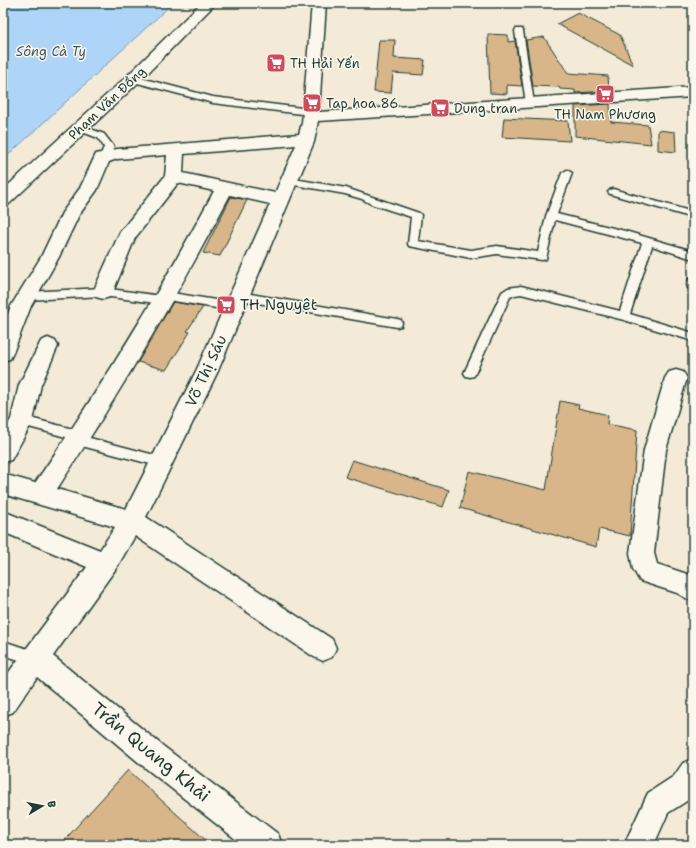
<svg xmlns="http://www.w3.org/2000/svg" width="696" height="848" font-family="'Shantell Sans',sans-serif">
<rect width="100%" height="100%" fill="#f4ead8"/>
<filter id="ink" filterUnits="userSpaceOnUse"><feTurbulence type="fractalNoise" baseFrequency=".025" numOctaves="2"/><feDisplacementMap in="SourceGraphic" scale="8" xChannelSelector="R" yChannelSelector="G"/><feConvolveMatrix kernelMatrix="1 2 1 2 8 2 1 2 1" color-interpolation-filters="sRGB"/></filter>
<g filter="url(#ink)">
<path fill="#aed5f8" stroke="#7598aa" d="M3 3H173L3 160Z"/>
<g fill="#d8b68a" stroke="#1f3d34">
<path d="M578 13 620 35 633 65 557 24Z"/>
<path d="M488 34 508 35V42L515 41 522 86 507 85V94L490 93Z"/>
<path d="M544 37 568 73 608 76 609 91 575 93V90L560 89 559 87 533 86 526 40Z"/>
<path d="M379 40H395L394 58 425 60 423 75 393 73 391 93 374 92Z"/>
<path d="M610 104 611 122 648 125 651 144 575 136V106Z"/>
<path d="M504 118 568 121 570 141 502 137Z"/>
<path d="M658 130 675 132 676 152 658 150Z"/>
<path d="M231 197 247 200 220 256 203 253Z"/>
<path d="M173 302 203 307 187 331 190 332 166 370 138 362Z"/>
<path d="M560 401 579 405 578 408 608 415 607 424 637 430 630 536 599 529 596 547 460 508 469 471 546 490Z"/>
<path d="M352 460 449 490 443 507 345 477Z"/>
<path d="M128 770 211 845H60Z"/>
</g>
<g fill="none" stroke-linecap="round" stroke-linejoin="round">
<defs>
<g id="lane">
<path d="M516 29H522L523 31 534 103 530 106 526 103 515 31Z"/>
<path d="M133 76 213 97 310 109 314 112 310 115 213 103 130 81 129 79Z"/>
<path d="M80 125 104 134 114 147 108 158H102L100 156 104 147 98 138 77 130 76 128Z"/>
<path d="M567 170 572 173 557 214 625 231 693 251V259L652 246 630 314 693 333V341L624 320 521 294 515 295 510 297 474 376 470 377 466 376 464 373 502 292 508 288 521 286 620 311 642 243 555 220 546 259 542 260 497 254 471 258 409 246 408 244 411 217 371 204 362 199 345 194 289 184 284 181 289 178 346 188 419 213 421 215 418 241 471 250 497 246 538 252 546 216 562 173Z"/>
<path d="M613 189 693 212V218L610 194 608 192 610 190Z"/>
<path d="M693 278V288H688L687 285 689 279Z"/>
<path d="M103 288 161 296 162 293 166 292 234 303 238 304 239 307 238 310 234 311 168 300 167 303 163 304 103 296 27 300 23 299 22 296 23 293 27 292Z"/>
<path d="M239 292 397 319 401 320 402 323 401 326 397 327 235 299 234 296 235 293Z"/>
<path d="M22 416 81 431 85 432 86 437 162 457 166 458 168 462 166 466 162 467 78 445 74 444 73 439 18 424 16 421 18 418Z"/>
<path d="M3 641 40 653 42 658 40 663 35 665 3 655Z"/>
</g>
<g id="street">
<path d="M312 3H326L319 112 693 87V97L318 121 314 142 218 371 146 517 332 639 336 648 332 657 323 661 314 657 135 536 117 567 53 656 163 746 278 834 282 845H243L143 766 37 677 13 712 3 716V680L87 567 3 532V511L100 550 115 527 3 494V474L35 483C100 389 160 292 214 191L178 183 135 238 113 292 110 297 103 299 96 297 93 292 120 232 165 176 167 155 117 159 109 162 97 190 79 215 59 257 31 306 13 353 10 359 3 361V327L11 306 41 257 62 213 80 188 96 154 117 149 299 134 302 123ZM296 145 275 193 183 173 184 154ZM230 195 270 204 196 371 126 509 57 489C119 394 177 296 230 195Z"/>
<path d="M48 338 55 341 58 346 41 385 33 421 11 460 3 462V433L11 419 19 385 41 341Z"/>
<path d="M676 370 683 372 687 378 666 450 654 553 657 564 693 576V602L677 593 640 581 633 569 630 553 644 450 665 378 669 372Z"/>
<path d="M693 759V797L668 813 654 845H624L648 793 674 776 683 763Z"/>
</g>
<path id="secondary" d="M201 3H216L139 82 9 204 3 206V190L127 76Z"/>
</defs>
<use href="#lane" stroke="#1f3d34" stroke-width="3"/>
<use href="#street" stroke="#1f3d34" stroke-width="3"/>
<use href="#secondary" stroke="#1f3d34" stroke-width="3"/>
<use href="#lane" fill="#fbf7ec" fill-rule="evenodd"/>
<use href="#street" fill="#fbf7ec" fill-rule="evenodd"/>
<use href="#secondary" fill="#fbf7ec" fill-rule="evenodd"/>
</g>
</g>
<defs>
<symbol id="supermarket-square" viewBox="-11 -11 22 22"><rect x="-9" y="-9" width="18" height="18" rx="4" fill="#d1495b" stroke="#fbf7ec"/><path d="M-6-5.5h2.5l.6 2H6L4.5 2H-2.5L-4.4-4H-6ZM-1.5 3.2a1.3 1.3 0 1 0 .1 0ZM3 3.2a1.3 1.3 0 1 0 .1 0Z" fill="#fff"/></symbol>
</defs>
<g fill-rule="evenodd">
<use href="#supermarket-square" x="265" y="52" width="22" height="22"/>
<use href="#supermarket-square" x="594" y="83" width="22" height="22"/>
<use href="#supermarket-square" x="301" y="92" width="22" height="22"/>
<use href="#supermarket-square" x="429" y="97" width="22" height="22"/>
<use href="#supermarket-square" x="215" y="294" width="22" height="22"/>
</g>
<g text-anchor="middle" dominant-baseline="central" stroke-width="3" stroke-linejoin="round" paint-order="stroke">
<g font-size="13" font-style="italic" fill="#3c5b5b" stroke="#fbf7ec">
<text x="51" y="51">Sông Cà Ty</text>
</g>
<g font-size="13" fill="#1f3d34" stroke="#fbf7ec" text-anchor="start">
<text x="290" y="63">TH Hải Yến</text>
<text x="326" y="103">Tap hoa 86</text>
<text x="454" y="108">Dung tran</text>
<text x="605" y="114" text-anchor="middle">TH Nam Phương</text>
</g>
<g font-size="13" fill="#1f3d34" stroke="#fbf7ec">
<text transform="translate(107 103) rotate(-43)">Phạm Văn Đồng</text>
</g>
<g font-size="15" fill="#1f3d34" stroke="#fbf7ec" text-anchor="start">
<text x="240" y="305">TH Nguyệt</text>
</g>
<g font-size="15" fill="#1f3d34" stroke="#fbf7ec">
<text transform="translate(206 371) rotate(-65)">Võ Thị Sáu</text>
</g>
<g font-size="18" fill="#1f3d34" stroke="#fbf7ec">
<text transform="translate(151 752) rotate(39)">Trần Quang Khải</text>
</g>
</g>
<rect width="696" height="848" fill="none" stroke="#fbf7ec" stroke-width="16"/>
<rect x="8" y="8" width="680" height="832" fill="none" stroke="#1f3d34" stroke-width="1.5" filter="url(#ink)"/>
<g transform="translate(42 806) rotate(80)" stroke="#fbf7ec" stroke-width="3" paint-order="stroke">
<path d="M0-3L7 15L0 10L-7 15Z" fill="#1f3d34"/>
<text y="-6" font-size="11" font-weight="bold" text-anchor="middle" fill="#1f3d34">B</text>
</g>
</svg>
